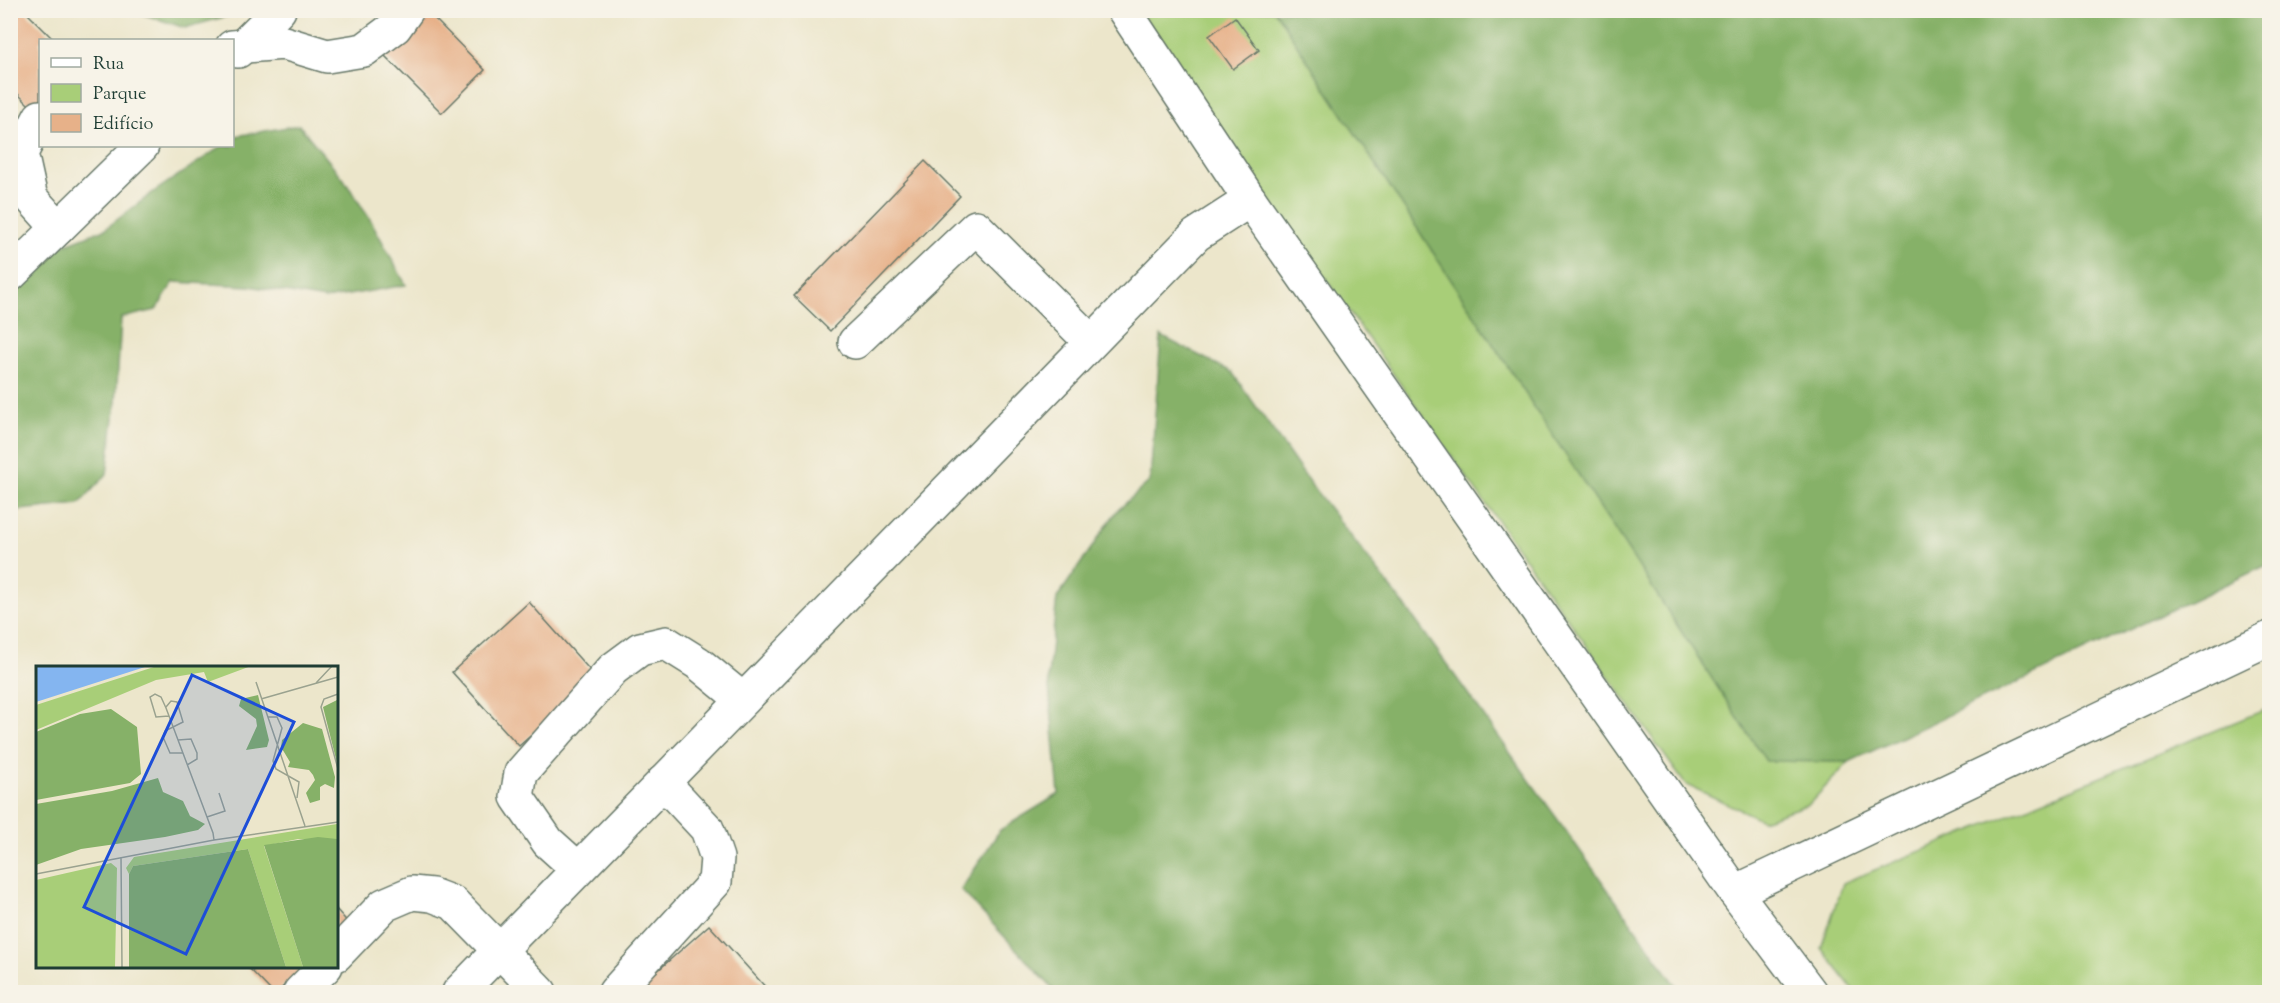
<svg xmlns="http://www.w3.org/2000/svg" width="2280" height="1003" font-family="'Sorts Mill Goudy',serif">
<rect width="100%" height="100%" fill="#f7f3e8"/>
<filter id="ink" filterUnits="userSpaceOnUse"><feTurbulence type="fractalNoise" baseFrequency=".0167" numOctaves="2"/><feDisplacementMap in="SourceGraphic" scale="12" xChannelSelector="R" yChannelSelector="G"/><feConvolveMatrix kernelMatrix="1 2 1 2 8 2 1 2 1" color-interpolation-filters="sRGB"/></filter>
<filter id="wash" filterUnits="userSpaceOnUse"><feTurbulence type="fractalNoise" baseFrequency=".008" numOctaves="4" result="noise"/><feDisplacementMap in="SourceGraphic" scale="24" xChannelSelector="R" yChannelSelector="G"/><feGaussianBlur stdDeviation="1.35" result="paint"/><feColorMatrix in="noise" values="0 0 0 0 0 0 0 0 0 0 0 0 0 0 0 0 0 1.4 0 .05"/><feComposite in="paint" operator="in"/></filter>
<g filter="url(#wash)">
<rect width="100%" height="100%" fill="#ece6cb"/>
<g fill="#a8ce78" stroke="#648656" stroke-width="1.5">
<path d="M1139 11H1275L1766 761 1849 762 1809 804 1762 820 1685 784 1290 229Z"/>
<path d="M2269 708V992H1855L1821 948 1843 883Z"/>
</g>
<g fill="#86b168" stroke="#52774e" stroke-width="1.5">
<path d="M133 11 246 10V11L185 28Z"/>
<path d="M1275 11H2269V564L1849 762 1766 761Z"/>
<path d="M299 125 343 178 371 221 406 285 325 299 249 286 174 282 156 310 121 318 116 402 107 474 79 504 11 511V293L56 248 105 229 152 193 222 146H232L233 139 236 136Z"/>
<path d="M1161 336 1232 372 1309 482 1408 610 1681 992H1056L961 890 1000 830 1059 794 1048 676 1057 598 1116 512 1150 481Z"/>
</g>
<g id="blocks">
<g fill="#e7b189">
<path d="M19 10H24L54 40H40V101L33 109 10 86V19Z"/>
<path d="M427 11 485 70 442 113 383 54Z"/>
<path d="M1235 17 1259 50 1233 69 1209 36Z"/>
<path d="M925 161 960 196 830 331 794 296Z"/>
<path d="M529 602 596 677 519 746 452 672Z"/>
<path d="M336 909 351 926 336 939Z"/>
<path d="M709 925 770 992H634Z"/>
<path d="M247 966H307L277 992H272Z"/>
</g>
</g>
</g>
<g filter="url(#ink)">
<use href="#blocks" fill-opacity="0" stroke="#677869" stroke-width="1.5"/>
<g fill="none" stroke-linecap="round" stroke-linejoin="round">
<defs>
<g id="minor">
<path d="M1124 10 1250 200 1735 892 1810 992"/>
<path d="M232 47 284 43 327 56 364 50 395 27 407 10"/>
<path d="M238 51 279 10"/>
<path d="M40 117 21 153 31 198 58 228"/>
<path d="M10 275 142 146"/>
<path d="M855 342 976 227 1091 342"/>
<path d="M578 869 548 842 517 797 521 773 613 669 640 649 666 643 698 663 743 700"/>
<path d="M1735 892 2270 638"/>
<path d="M336 955 384 905 412 893 432 895 453 903 540 992"/>
<path d="M300 992 326 966"/>
<path d="M459 992 1196 235 1250 200"/>
<path d="M615 992 715 882 717 858 707 829 663 782"/>
</g>
</defs>
<use href="#minor" stroke="#677869" stroke-width="36"/>
<use href="#minor" stroke="#fff" stroke-width="33"/>
</g>
</g>
<g transform="translate(36 666)">
<rect width="302" height="302" fill="#ece6cb"/>
<path d="M121 0H215L172 16 168 6 120 14 0 64V39ZM301 158V173H262L228 180 267 301H250L212 183 97 200 93 208 90 202 98 191ZM75 197 81 202 79 301H0V214Z" fill="#a8ce78"/>
<path d="M222 29 233 74 231 81 210 84 221 60 220 53 203 40 205 33ZM301 34V97L287 41ZM75 43 101 61 105 108 94 117 0 134V66L44 48ZM267 57 286 63 299 111 298 122 289 118 284 121V134L274 137 270 127 279 114 277 109 273 104 252 101 254 96 245 81 246 74ZM122 112 127 126 147 135 154 150 169 158 162 164 129 171 45 183 0 199V138L76 125ZM282 171 301 173V301H267L228 179ZM212 183 250 301H93V208L97 200Z" fill="#86b168"/>
<path d="M0 0H112L0 36Z" fill="#84b5f0"/>
<path fill="none" stroke="#9aa28f" stroke-width="1.5" d="M220 16 269 160M280 17 296 0M302 28 288 33 285 41 302 103M225 33 302 11M130 41 135 35 141 36 147 56 129 65 127 71 134 87H147M133 50 120 51 114 31 119 28 125 31 130 42 177 167 178 174M232 51H241L246 62 237 95 240 103 263 116 261 132M142 74 155 73 161 87V93L151 99M171 151 189 145 183 127M85 191 86 301M0 208 178 174 302 156"/>
<path fill="#1d4ed8" fill-opacity="0.15" stroke="#1d4ed8" stroke-width="3" d="M156 9 258 56 150 288 48 241Z"/>
<rect width="302" height="302" fill="none" stroke="#1f3d34" stroke-width="3"/>
</g>
<rect width="2280" height="1003" fill="none" stroke="#f7f3e8" stroke-width="36"/>
<rect x="39" y="39" width="195" height="108" fill="#f7f3e8" stroke="#a1aaa0" stroke-width="1.5"/>
<rect x="51" y="58" width="30" height="9" fill="#ffffff" stroke="#a1aaa0" stroke-width="1.5"/>
<text x="93" y="69" font-size="18" fill="#1f3d34">Rua</text>
<rect x="51" y="84" width="30" height="18" fill="#a8ce78" stroke="#a1aaa0" stroke-width="1.5"/>
<text x="93" y="99" font-size="18" fill="#1f3d34">Parque</text>
<rect x="51" y="114" width="30" height="18" fill="#e7b189" stroke="#a1aaa0" stroke-width="1.5"/>
<text x="93" y="129" font-size="18" fill="#1f3d34">Edifício</text>
</svg>
